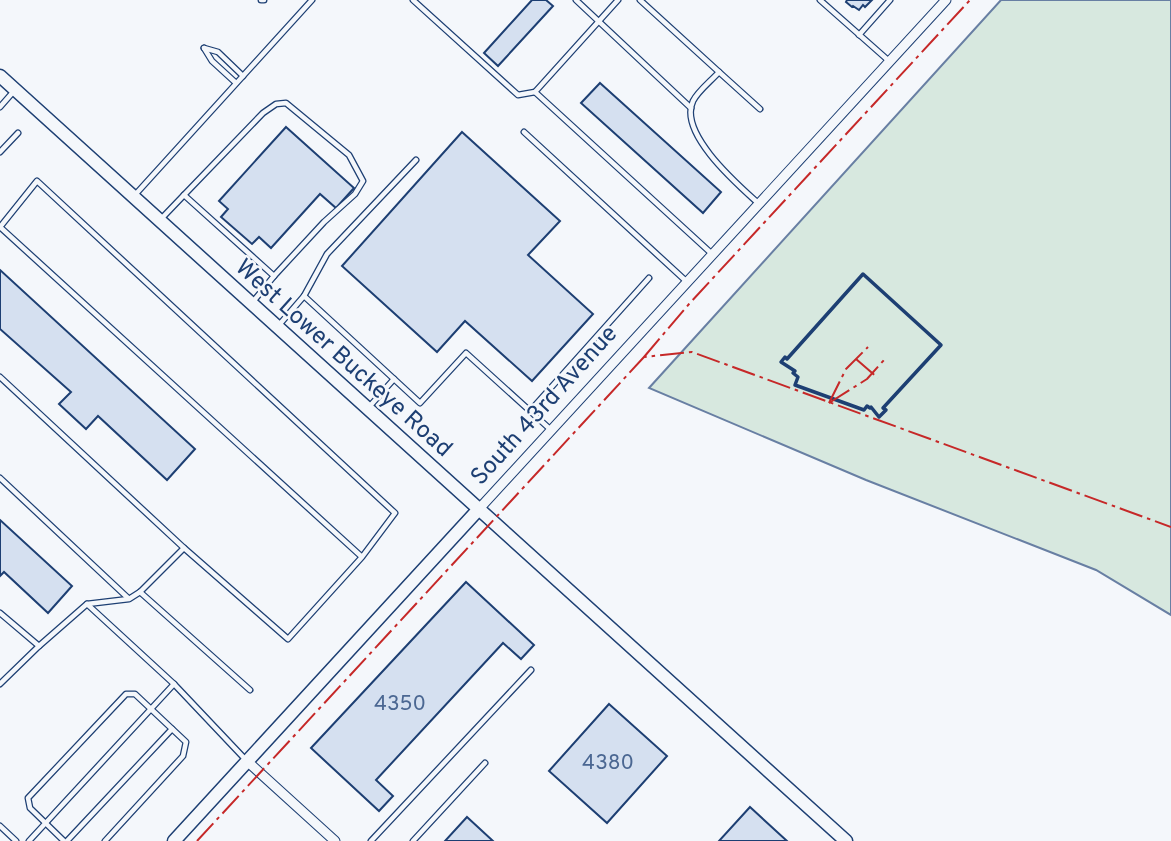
<svg xmlns="http://www.w3.org/2000/svg" width="1171" height="841" font-family="Overpass,sans-serif">
<rect width="100%" height="100%" fill="#f4f7fb"/>
<path fill="#d7e8df" stroke="#687fa3" stroke-width="2" d="M1001 0H1171V615L1096 570 866 480 649 388Z"/>
<g fill="#d5e0f0" stroke="#1d3f73" stroke-width="2">
<path d="M532 0H546L553 6 498 66 484 53Z"/>
<path d="M847 0H872L865 7 863 5 859 10 853 6 852 7 846 2Z"/>
<path d="M600 83 721 192 703 213 581 103Z"/>
<path d="M286 127 354 188 336 208 320 194 271 248 259 237 252 244 221 217 228 209 219 201Z"/>
<path d="M462 132 560 221 528 255 593 314 532 381 465 321 437 352 342 266Z"/>
<path d="M0 270 195 449 167 480 98 416 86 429 59 404 71 392 0 329Z"/>
<path d="M0 520 72 586 48 613 4 572 0 576Z"/>
<path d="M466 582 534 645 521 659 503 643 376 780 393 796 379 811 311 748Z"/>
<path d="M609 704 667 756 607 823 549 771Z"/>
<path d="M750 807 787 841H719Z"/>
<path d="M467 817 493 841H445Z"/>
</g>
<g fill="none" stroke-linecap="round" stroke-linejoin="round">
<defs>
<g id="lane">
<path d="M261 0H264"/>
<path d="M413 0 518 95 535 92"/>
<path d="M576 0 691 108"/>
<path d="M618 0 535 92 711 253"/>
<path d="M640 0 719 72C711 81 698 91 693 101 678 133 737 184 758 203"/>
<path d="M820 0 889 61"/>
<path d="M859 35 890 0"/>
<path d="M204 48 218 52 243 76"/>
<path d="M204 48 212 61 236 83"/>
<path d="M719 72 760 109"/>
<path d="M0 107 14 91"/>
<path d="M524 132 686 281"/>
<path d="M0 152 18 133"/>
<path d="M184 195 263 113 276 104 286 103 349 155 363 181 355 194 324 222 274 276"/>
<path d="M134 196 312 0"/>
<path d="M162 218 184 195 274 276 252 303"/>
<path d="M304 296 327 254 416 160"/>
<path d="M279 325 304 296 394 379 369 407"/>
<path d="M0 377 184 548 288 639 362 557 0 227 37 181 395 513 362 557"/>
<path d="M394 379 420 403 466 353 551 430"/>
<path d="M530 411 649 278"/>
<path d="M0 478 128 598"/>
<path d="M140 592 250 690"/>
<path d="M87 604 174 684 245 759"/>
<path d="M0 613 39 646"/>
<path d="M0 684 39 646 87 604 129 599 140 592 184 548"/>
<path d="M0 826 16 841"/>
<path d="M29 841 174 684"/>
<path d="M64 841 30 808 28 798 126 694H135L186 742 183 756 105 841"/>
<path d="M67 841 172 729"/>
<path d="M371 841 531 670"/>
<path d="M413 841 485 763"/>
</g>
<g id="street">
<path d="M478 510 946 0"/>
<path d="M248 762 335 841"/>
</g>
<g id="secondary">
<path d="M0 76 846 841"/>
<path d="M174 841 478 510"/>
</g>
</defs>
<use href="#lane" stroke="#1d3f73" stroke-width="7"/>
<use href="#street" stroke="#1d3f73" stroke-width="11"/>
<use href="#secondary" stroke="#1d3f73" stroke-width="15"/>
<use href="#lane" stroke="#f4f7fb" stroke-width="4.5"/>
<use href="#street" stroke="#f4f7fb" stroke-width="9"/>
<use href="#secondary" stroke="#f4f7fb" stroke-width="12"/>
<path stroke="#1d3f73" stroke-width="3.5" d="M863 274 941 345 883 408 886 410 879 417 871 407 870 408 867 406 864 410 795 385 798 377 793 373 795 371 781 362 785 357 787 359Z"/>
<g stroke="#c62828" stroke-width="2" stroke-dasharray="24 5 3.5 5" stroke-linecap="butt">
<path d="M644 357 689 304 970 0"/>
<path d="M856 359 878 378"/>
<path d="M829 403 867 379 884 360"/>
<path d="M829 403 846 369 868 347"/>
<path d="M197 841 644 357 692 352 1171 527"/>
</g>
</g>
<g text-anchor="middle" dominant-baseline="central" stroke-width="5" stroke-linejoin="round" paint-order="stroke">
<g font-size="21" fill="#4b6792">
<text x="400" y="704">4350</text>
<text x="608" y="763">4380</text>
</g>
<g font-size="24" fill="#1d3f73" stroke="#f4f7fb">
<text transform="translate(343 359) rotate(42)">West Lower Buckeye Road</text>
<text transform="translate(545 406) rotate(-48)">South 43rd Avenue</text>
</g>
</g>
</svg>
